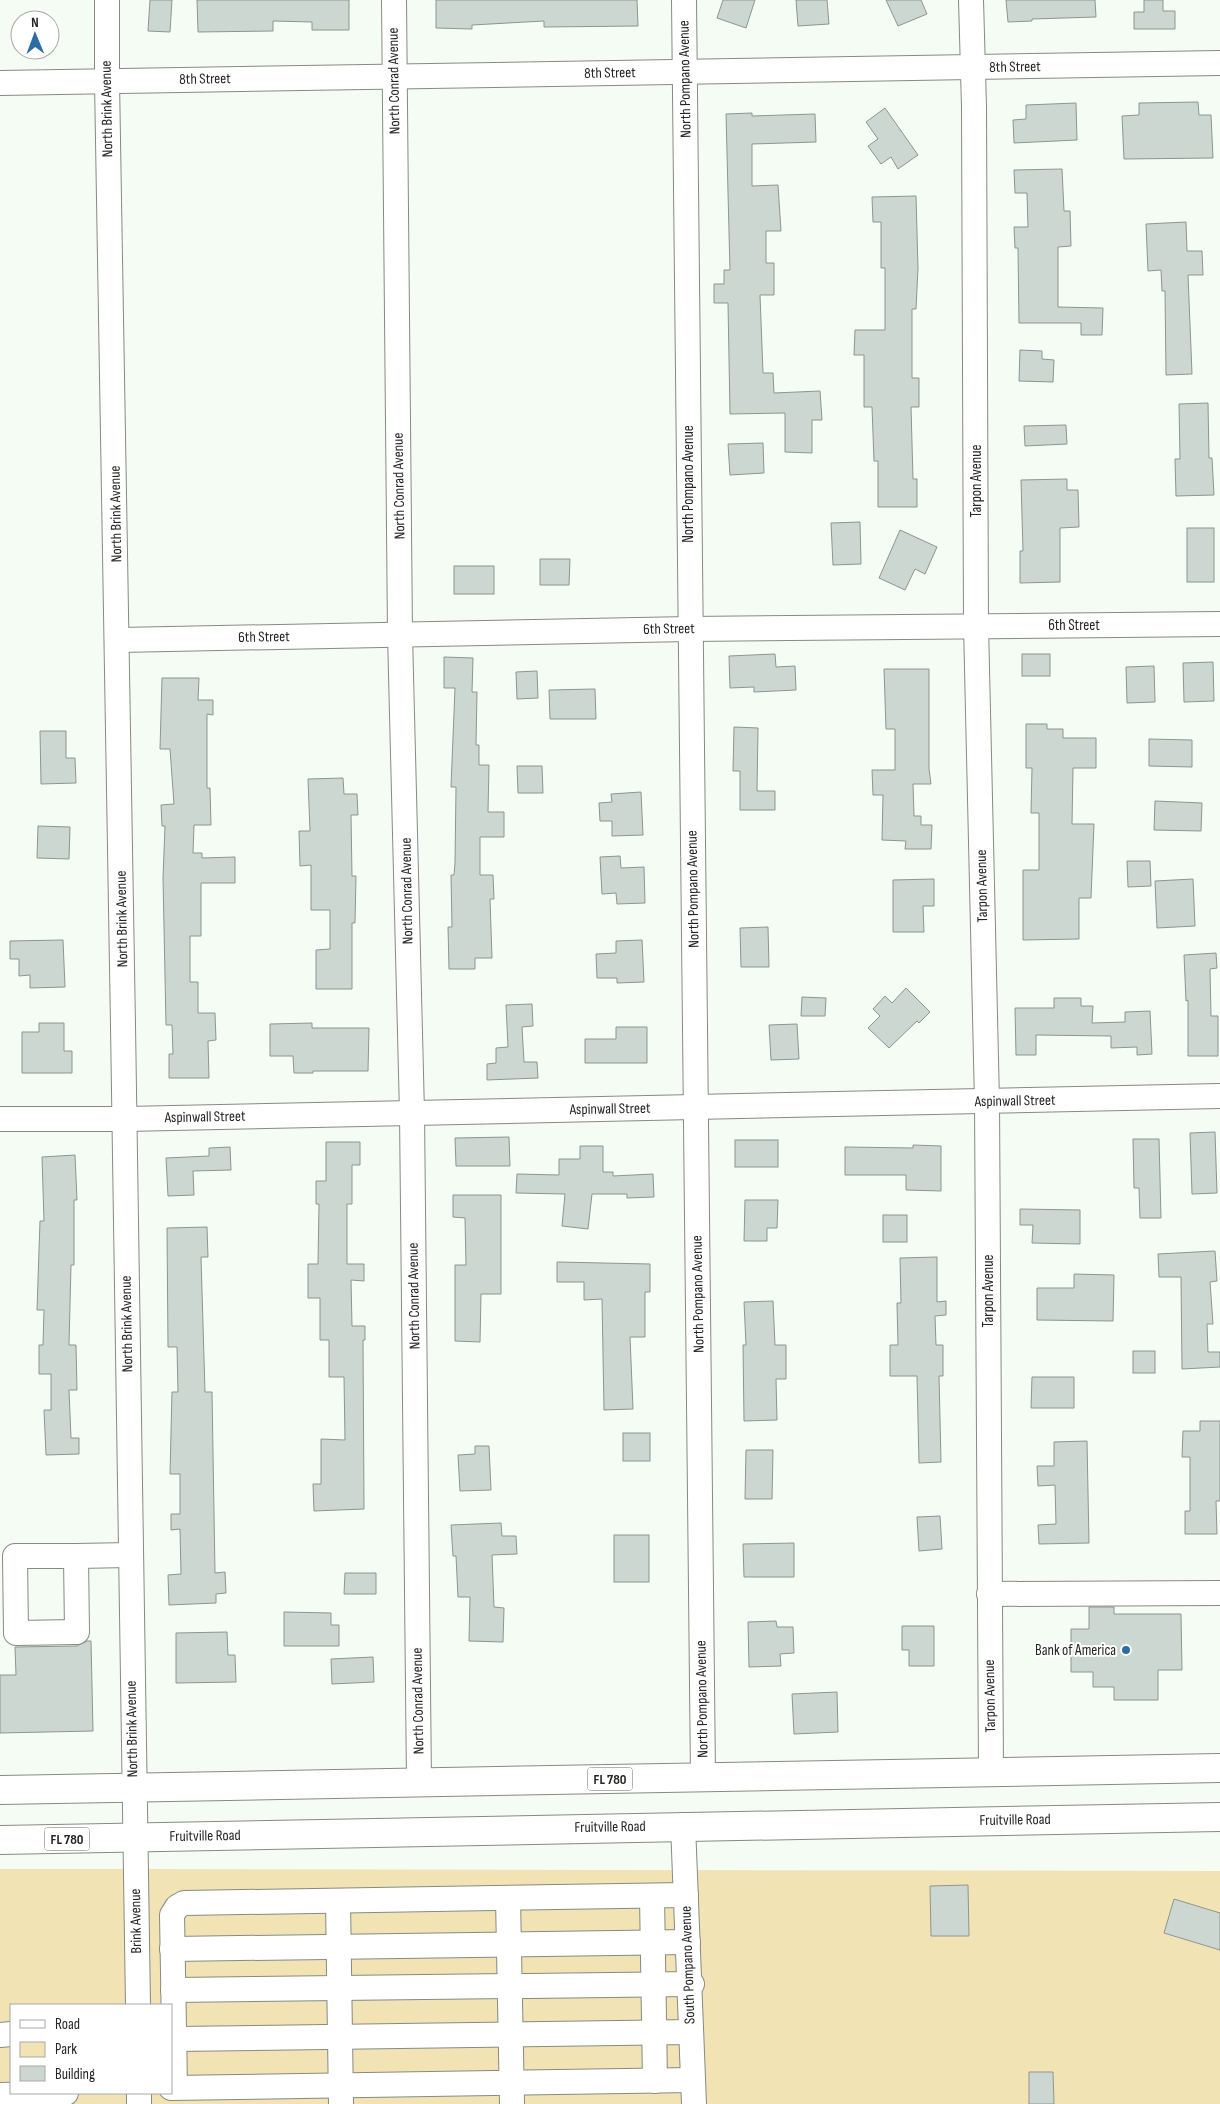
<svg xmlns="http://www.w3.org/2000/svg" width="1220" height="2104" font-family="'Sofia Sans Condensed',sans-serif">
<rect width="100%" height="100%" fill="#f5fcf3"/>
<g fill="#f2e3b5">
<path d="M0 1869H125L128 2005H11V2093H129L130 2104H0Z"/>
<path d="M145 1869 675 1870 684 2104H149V2093H171V2005H147Z"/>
<path d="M695 1870 1220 1871V2104H704Z"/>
</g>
<g fill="#cdd7d1" stroke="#8c9690">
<path d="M150 0H172L170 32 148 31Z"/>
<path d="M197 0H349V30H312V22L273 21V31L198 32Z"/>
<path d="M436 0H637L638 26 544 27V21L472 25V29L436 28Z"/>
<path d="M723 0H755L746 28 717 18Z"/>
<path d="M796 0H827L829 24 798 26Z"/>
<path d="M886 0H921L927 14 898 26Z"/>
<path d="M1006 0H1095L1096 17 1032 19V21L1008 22Z"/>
<path d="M1144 0H1163V11H1175V29H1134V12H1144Z"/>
<path d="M1198 102 1199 115H1211L1213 158 1124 159 1122 116 1139 115V103Z"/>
<path d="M1076 103 1077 140 1014 143 1013 120 1026 119V105Z"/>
<path d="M885 108 918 155 898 169 891 157 881 164 868 146 878 139 866 122Z"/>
<path d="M752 113V116L815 114 816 142 752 144V186L778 185 781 231H766V263H774V295H760L763 373H773L774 393 820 391 822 420H812V453L785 452V413L730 414 728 303H714V284H724V270H730L726 114Z"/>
<path d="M1062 169 1064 211H1070L1071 246 1058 247V307L1103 308 1102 335H1081V323H1019L1018 248H1015L1014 227H1028L1027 193H1015L1014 170Z"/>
<path d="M916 196 918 268 916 309H912V378H919V407H911L913 479H917V507H878V461H874L872 407H864V355H854L855 330H885V268H881V222H873L872 197Z"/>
<path d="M1186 222 1187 251H1202L1203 275H1188L1192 374 1166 375 1165 291H1162L1161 270 1148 271 1146 224Z"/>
<path d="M1020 350 1042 351V359L1054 360 1053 382 1019 381Z"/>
<path d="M1208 403 1209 458H1212L1214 495 1176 496 1175 459H1180L1179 404Z"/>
<path d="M1066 425 1067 444 1025 446 1024 426Z"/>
<path d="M763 443 764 473 730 475 728 444Z"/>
<path d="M1067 479V490H1078L1079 527 1060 528V582L1020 583V551H1023L1021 480Z"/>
<path d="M860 522 861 564 833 565 831 523Z"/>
<rect x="1187" y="528" width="27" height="54"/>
<path d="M900 530 937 547 925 574 915 569 905 590 879 578Z"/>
<path d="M540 559H570L569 585H540Z"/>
<rect x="454" y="566" width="40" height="28"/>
<path d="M775 654 776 667 795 666 796 690 754 692V687L730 688 729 656Z"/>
<rect x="1022" y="654" width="28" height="22"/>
<path d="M444 657 473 658 472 692H477L476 745H479V765H489L488 812H504V837H480V875H493L494 899H490L492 958H475V969H449L448 927H452L451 875H454L455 863 456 787H451L455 688H444Z"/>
<path d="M1213 662 1214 701 1184 702 1183 663Z"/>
<path d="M1154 666 1155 702 1127 703 1126 667Z"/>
<path d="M884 669H929V769L931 784H913L914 816H921V825H932L931 849H905L906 841 882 840 883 795H873L872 770H895V729H886Z"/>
<path d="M537 671 538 698 517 699 516 672Z"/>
<path d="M162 678H199L198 700H213V715L207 714V788H210L211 825H194L193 853H202V858L235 857V883H201V936H190V982H198V1013H215L216 1040 208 1041 209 1078H169V1054H173L172 1025H166L163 878 165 826H162L161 805 174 804 170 749H160Z"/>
<path d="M595 689 596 719H550L549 690Z"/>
<path d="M1026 724H1047V729H1063V738H1096V768H1073L1072 824H1094L1091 898H1079V939L1023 940V870H1039V813H1031L1032 768H1026Z"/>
<path d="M734 727 758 728 757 791H775V810H740V771H733Z"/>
<path d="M40 731H66V758H75L76 783 41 784Z"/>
<path d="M1149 739 1192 740V767L1149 766Z"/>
<path d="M517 766H542L543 793H518Z"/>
<path d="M343 778 344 794H357L358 815H351L352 876H356L355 923H352V989H316V950L330 949V910H311V865L300 866 299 831H310L308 779Z"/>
<path d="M641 792 643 835 612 836V821H600L599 803 612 802 611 794Z"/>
<path d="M1155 801 1202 803 1201 831 1154 830Z"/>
<path d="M38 826 70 827 69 859 37 858Z"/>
<path d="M620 856 621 868 644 867 645 903 617 904 616 893 602 894 600 857Z"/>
<path d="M1127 861H1150L1151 886 1128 887Z"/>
<path d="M934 879V906H923L924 932H893V880Z"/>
<path d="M1193 879 1195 926 1157 928 1155 881Z"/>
<path d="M768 927 769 967H741L740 928Z"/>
<path d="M63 940 65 987 30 988V975L19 976V959H10V941Z"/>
<path d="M642 940 644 982 617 983V978H597L596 954 616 953V941Z"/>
<path d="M1216 953 1217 968 1210 969 1211 1016H1218V1056H1188V1000L1186 1001 1184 955Z"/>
<path d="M906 988 930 1012 919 1023 917 1021 889 1048 868 1028 880 1016 873 1009 885 996 892 1003Z"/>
<path d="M802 997 826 998 825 1016H801Z"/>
<path d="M1054 998H1081V1006H1093L1092 1023 1125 1022V1012L1150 1011 1152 1054 1137 1055V1047L1111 1048V1036L1036 1035V1055H1016L1015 1008H1054Z"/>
<path d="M532 1004 533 1026 522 1027 524 1062H537L538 1078 487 1080V1064L496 1063V1048L508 1047 506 1005Z"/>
<path d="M39 1023H64V1051H72V1073H22V1032H39Z"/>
<path d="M312 1023V1028H369L368 1071H313V1073H294L293 1056H270V1024Z"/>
<path d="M797 1024 799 1059 771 1060 769 1025Z"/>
<path d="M616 1027H647V1063H585V1039H616Z"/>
<path d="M1215 1132 1217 1193 1192 1194 1190 1133Z"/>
<path d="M509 1137 510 1166H456L455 1138Z"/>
<path d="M1133 1139H1159L1161 1218H1140L1139 1188H1134Z"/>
<rect x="735" y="1140" width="43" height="27"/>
<path d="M326 1142H360V1165H352V1204H347V1264H364V1281L351 1280 352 1326H365V1340H363L364 1509 314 1511 313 1484H321V1439L345 1440 344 1377H329V1340H320V1298H308V1264H318L319 1204H316V1181H326Z"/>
<path d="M913 1145 941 1146V1191L906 1190V1175H845V1147L913 1148Z"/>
<path d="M580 1146H603V1172H613V1176L653 1174 654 1197 627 1198V1194H592L588 1229 562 1226 565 1194 516 1193 517 1174 559 1175V1159H580Z"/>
<path d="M230 1147 231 1170 193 1171 194 1195 168 1196 166 1158 209 1156V1148Z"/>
<path d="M75 1155 77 1200H74V1265H71L69 1345H76L77 1390H69L71 1438H79V1454L46 1455 44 1410H51V1374H39V1345H43L44 1310H37L40 1221H44L42 1157Z"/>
<path d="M453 1195H501V1294H481L480 1342 455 1341V1265H466L465 1218 453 1217Z"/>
<path d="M745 1200H778L777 1228H767V1241H744Z"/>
<path d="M1020 1209 1080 1210V1244L1032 1243 1033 1225H1020Z"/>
<rect x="883" y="1215" width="24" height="27"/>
<path d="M207 1227 208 1257H201L205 1392H212L215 1573 225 1572 226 1593 216 1594V1603L169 1605 168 1575 181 1574 180 1529 171 1530V1514H180V1474H170L172 1392H178L177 1347H168L167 1228Z"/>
<path d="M1215 1251 1217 1281 1210 1282 1213 1324H1207L1208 1352H1220V1367L1182 1369 1181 1277H1159L1158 1254Z"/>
<path d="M937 1257V1302L946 1301V1315L935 1316 936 1345H943V1376H939L941 1462 919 1463 917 1376H890V1345H898L897 1303H901L900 1258Z"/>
<path d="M557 1262 650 1264V1292H645V1337H630L633 1409 604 1410 602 1299 584 1300V1282H557Z"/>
<path d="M1074 1274 1114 1275 1113 1321 1037 1320V1288H1074Z"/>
<path d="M773 1301 775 1345H786V1379H776L777 1420 744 1421 743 1345H746L744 1302Z"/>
<rect x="1133" y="1351" width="22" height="22"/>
<path d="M1032 1377H1074V1408H1031Z"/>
<path d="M1200 1421H1220V1501H1216L1217 1534H1185V1511H1190V1457H1182L1183 1431H1200Z"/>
<rect x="623" y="1433" width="27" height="28"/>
<path d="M1087 1441 1089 1543 1039 1544 1038 1525 1056 1524 1055 1485 1038 1486 1037 1466H1054V1442Z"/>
<path d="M475 1446H489L491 1490 460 1491 458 1455 475 1454Z"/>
<path d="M746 1450H773L772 1499H745Z"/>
<path d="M940 1516 942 1549 919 1551 917 1517Z"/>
<path d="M501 1523 502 1536H516L517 1554 492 1555 494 1607 504 1608 503 1642 469 1641 470 1597H458L456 1556H453L451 1525Z"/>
<rect x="614" y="1535" width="35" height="47"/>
<path d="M794 1543V1577H744L743 1544Z"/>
<path d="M345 1573H376V1594H344Z"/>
<path d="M1089 1607H1114V1614H1181L1182 1670H1158V1700H1114V1687H1093V1672H1071V1629H1089Z"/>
<path d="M284 1612 331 1613V1625H339V1646H284Z"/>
<path d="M776 1621 777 1627H793L794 1653 780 1654 781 1666 749 1667 748 1622Z"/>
<path d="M902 1626H934V1666H909V1650H902Z"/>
<path d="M227 1632 228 1655H235L236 1682 176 1683V1633Z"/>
<path d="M87 1641H91L93 1731 0 1733V1675H16L15 1647 77 1646Z"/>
<path d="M373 1657 374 1682 332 1684 331 1659Z"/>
<path d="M837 1692 838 1732 794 1734 792 1694Z"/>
<path d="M968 1885 969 1936H931L930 1886Z"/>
<path d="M1174 1899 1220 1913V1950L1164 1933Z"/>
<path d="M1029 2072H1053L1054 2104H1029Z"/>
</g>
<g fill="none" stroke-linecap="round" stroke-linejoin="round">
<defs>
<g id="minor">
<path d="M107 0V81C121 722 126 1364 138 2005"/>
<path d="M394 0 400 634 412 1113 419 1783"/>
<path d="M684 0 703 1777"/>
<path d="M971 0 974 107 976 625 987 1102 991 1771"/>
<path d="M0 83 1220 63"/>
<path d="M119 640 689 629 1220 624"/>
<path d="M0 1119H125L1220 1096"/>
<path d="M15 1556H76L77 1632 16 1633Z"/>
<path d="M76 1556 130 1555"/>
<path d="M989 1594 1220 1593"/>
<path d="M683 1825 694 2104"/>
<path d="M652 1896 655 2081"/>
<path d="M508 1898 512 2104"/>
<path d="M338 1901 341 2104"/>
<path d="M172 1949 688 1942"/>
<path d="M173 1990 692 1984"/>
<path d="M0 2035 11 2034"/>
<path d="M174 2039 691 2032"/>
<path d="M175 2087 172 1915 177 1907 184 1903 686 1895"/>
<path d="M171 2088 692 2080"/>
<path d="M139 2093V2104"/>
<path d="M0 2095 66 2093"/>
</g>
<g id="major">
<path d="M0 1790 1220 1768"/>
<path d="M0 1840 1220 1817"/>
</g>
</defs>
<use href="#minor" stroke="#858b83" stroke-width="26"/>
<use href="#major" stroke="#858b83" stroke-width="30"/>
<use href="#minor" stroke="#fff" stroke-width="24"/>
<use href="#major" stroke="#fff" stroke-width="28"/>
</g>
<circle fill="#2e6da4" stroke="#fff" stroke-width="2" cx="1126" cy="1650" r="5"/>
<g text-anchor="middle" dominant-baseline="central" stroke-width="4" stroke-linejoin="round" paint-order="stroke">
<g fill="#fff" stroke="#666765" stroke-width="1">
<rect x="587.5" y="1767.5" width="45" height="23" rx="4"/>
<rect x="44.5" y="1827.5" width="45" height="23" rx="4"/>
</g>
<g font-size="14" font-weight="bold" fill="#242623">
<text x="610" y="1779">FL 780</text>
<text x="67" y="1839">FL 780</text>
</g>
<g font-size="15" fill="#242623" stroke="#fff">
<text transform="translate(1015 67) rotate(-1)">8th Street</text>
<text transform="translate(610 73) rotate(-1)">8th Street</text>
<text transform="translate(205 79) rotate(-1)">8th Street</text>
<text transform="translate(685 79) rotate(-91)">North Pompano Avenue</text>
<text transform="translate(394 81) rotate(-91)">North Conrad Avenue</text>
<text transform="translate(107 109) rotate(-91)">North Brink Avenue</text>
<text transform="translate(976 481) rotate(-90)">Tarpon Avenue</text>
<text transform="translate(688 484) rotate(-90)">North Pompano Avenue</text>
<text transform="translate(399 486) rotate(-91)">North Conrad Avenue</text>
<text transform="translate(116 514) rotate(-91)">North Brink Avenue</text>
<text x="1074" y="625">6th Street</text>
<text transform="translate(669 629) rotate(-1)">6th Street</text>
<text transform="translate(264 637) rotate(-1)">6th Street</text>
<text transform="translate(982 886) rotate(-91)">Tarpon Avenue</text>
<text transform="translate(693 889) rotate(-91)">North Pompano Avenue</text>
<text transform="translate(407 891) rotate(-91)">North Conrad Avenue</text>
<text transform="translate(122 919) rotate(-91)">North Brink Avenue</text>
<text transform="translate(1015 1101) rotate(-1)">Aspinwall Street</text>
<text transform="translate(610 1109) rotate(-1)">Aspinwall Street</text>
<text transform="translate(205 1117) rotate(-1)">Aspinwall Street</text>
<text transform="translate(988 1291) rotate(-90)">Tarpon Avenue</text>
<text transform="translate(698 1294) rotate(-91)">North Pompano Avenue</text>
<text transform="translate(414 1296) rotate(-91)">North Conrad Avenue</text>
<text transform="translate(127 1324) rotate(-91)">North Brink Avenue</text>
<text transform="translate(990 1696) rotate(-91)">Tarpon Avenue</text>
<text transform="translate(702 1699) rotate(-91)">North Pompano Avenue</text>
<text transform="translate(418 1701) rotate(-91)">North Conrad Avenue</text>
<text transform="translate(132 1729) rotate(-91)">North Brink Avenue</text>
<text transform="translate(1015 1820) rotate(-1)">Fruitville Road</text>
<text transform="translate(610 1827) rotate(-1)">Fruitville Road</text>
<text transform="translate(205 1836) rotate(-1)">Fruitville Road</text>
<text transform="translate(136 1921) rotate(-91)">Brink Avenue</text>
<text transform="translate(688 1965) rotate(-92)">South Pompano Avenue</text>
</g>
<g font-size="15" fill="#242623" stroke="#fff" text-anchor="end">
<text x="1116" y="1650">Bank of America</text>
</g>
</g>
<rect x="10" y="2004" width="162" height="90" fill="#ffffff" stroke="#a7a8a7"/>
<rect x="20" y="2020" width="25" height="8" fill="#ffffff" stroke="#a7a8a7"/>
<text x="55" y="2029" font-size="15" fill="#242623">Road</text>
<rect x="20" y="2042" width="25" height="15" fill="#f2e3b5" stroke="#a7a8a7"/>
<text x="55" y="2054" font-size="15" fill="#242623">Park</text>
<rect x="20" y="2066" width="25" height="15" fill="#cdd7d1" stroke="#a7a8a7"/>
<text x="55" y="2079" font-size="15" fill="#242623">Building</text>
<g transform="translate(35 35) rotate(359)"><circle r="24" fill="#ffffff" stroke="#a7a8a7"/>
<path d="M0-4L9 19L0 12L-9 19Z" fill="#2e6da4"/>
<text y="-8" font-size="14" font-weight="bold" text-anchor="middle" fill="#242623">N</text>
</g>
</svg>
